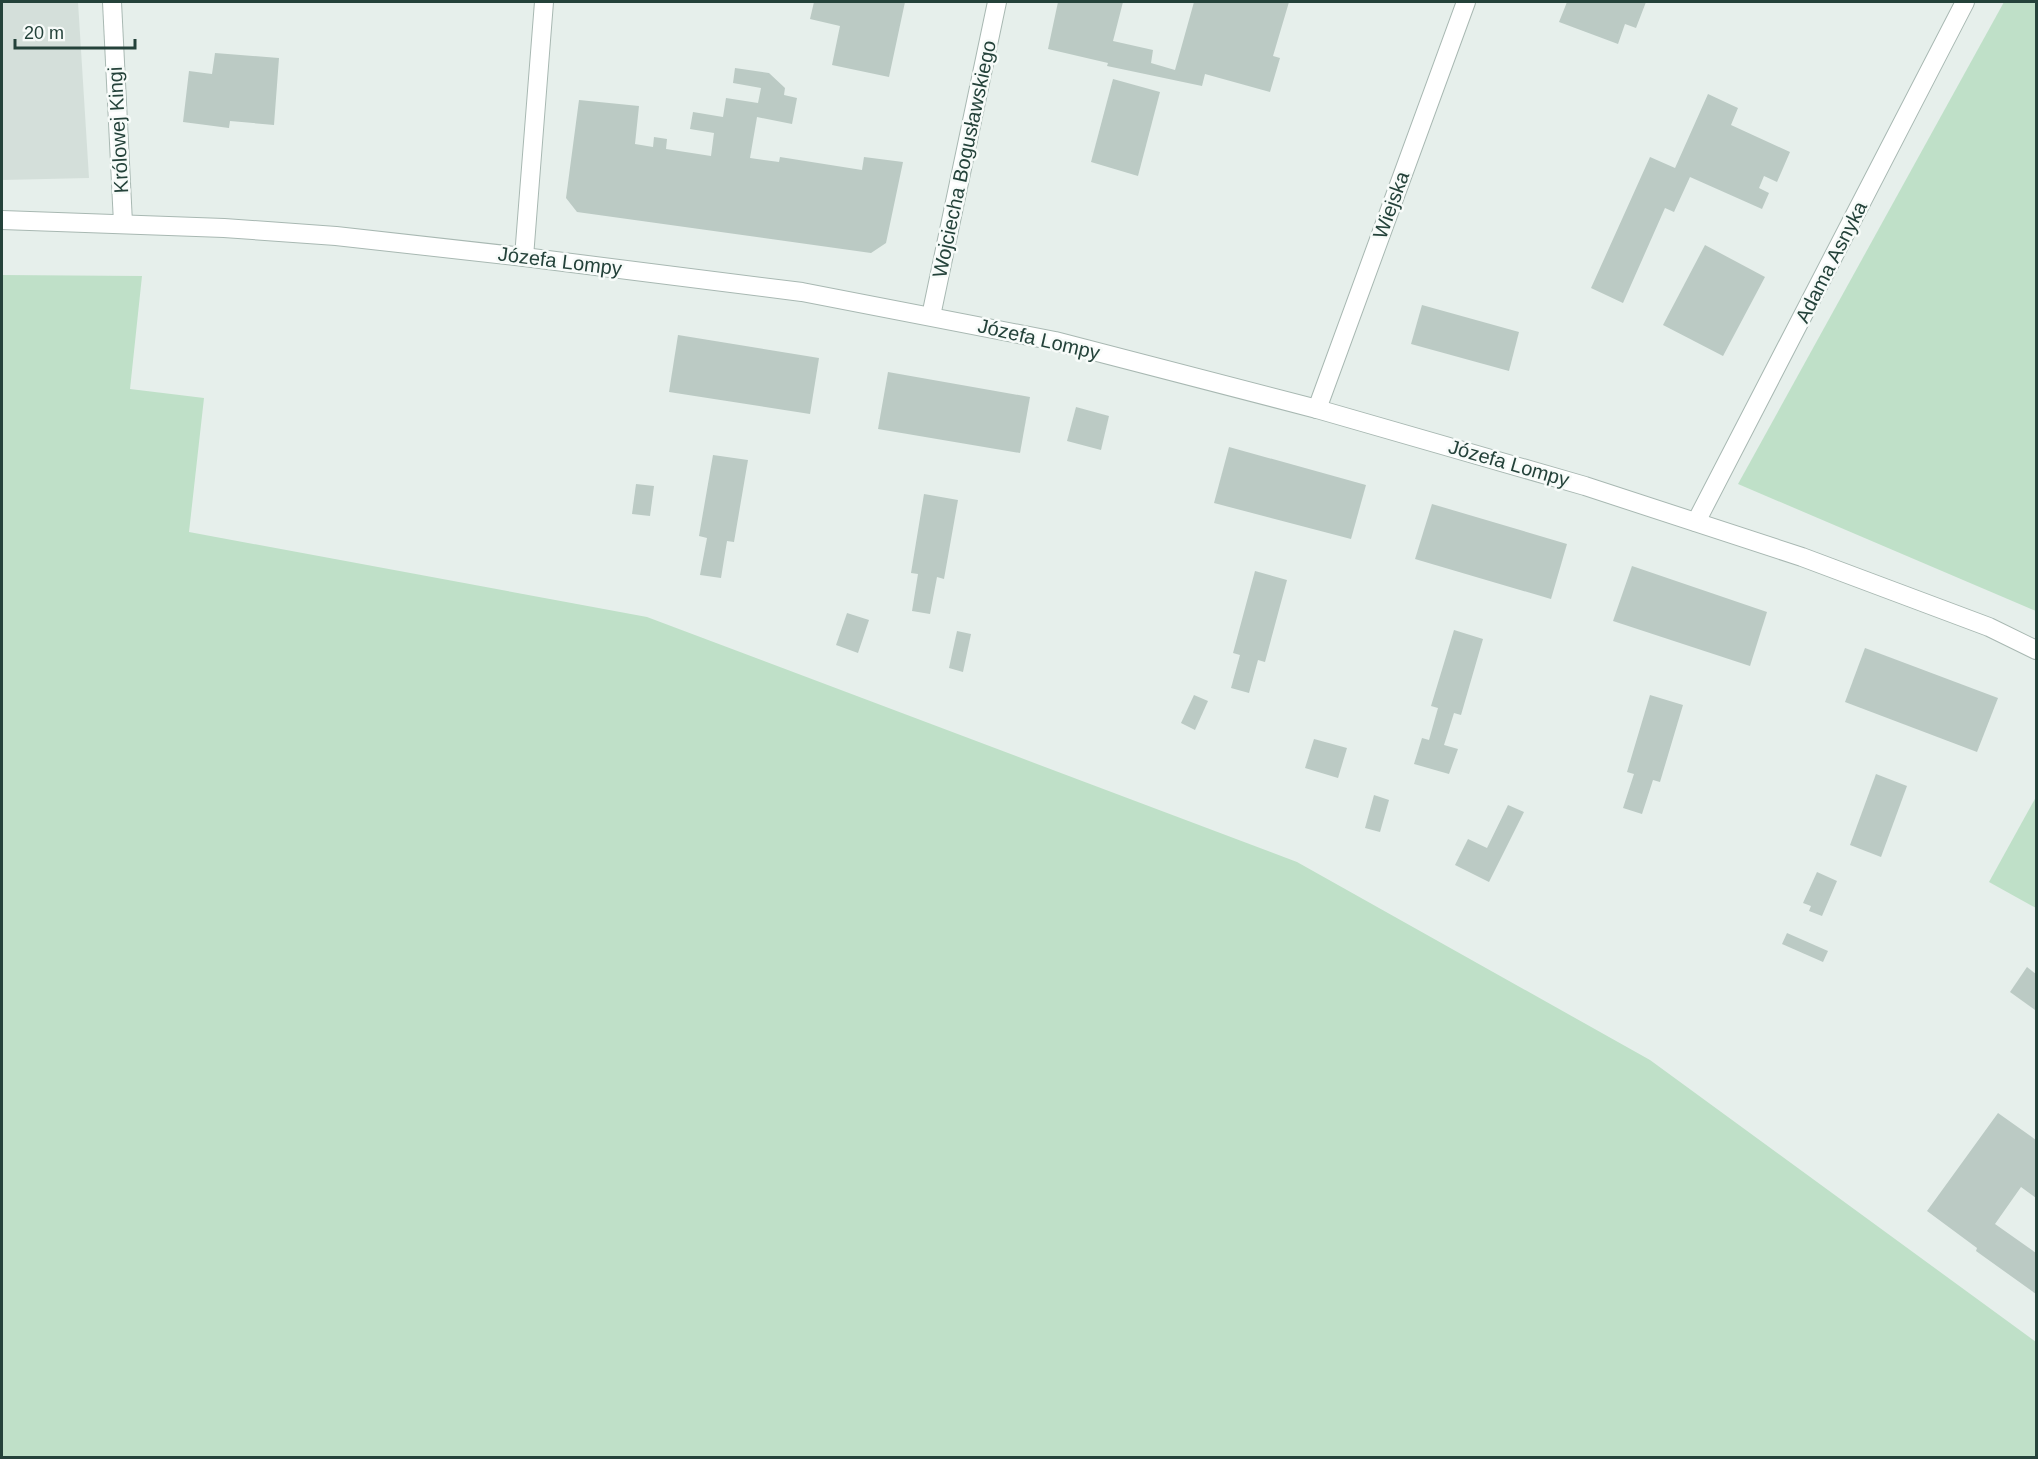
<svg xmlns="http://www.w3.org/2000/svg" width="2038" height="1459" font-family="Helvetica,sans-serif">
<rect width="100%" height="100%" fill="#e6efeb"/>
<path fill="#d4dfda" d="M2 2H78L89 178 2 180Z"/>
<g fill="#bfe0c8">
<path d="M2004 2H2036V611L1738 484Z"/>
<path d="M2 275 142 276 130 389 204 398 189 532 647 617 1297 862 1650 1060 2036 1342V1457H2Z"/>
<path d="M2036 797V908L1989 882Z"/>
</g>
<g fill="#bbcac4">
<path d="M814 2H905L889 77 832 65 840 26 810 19Z"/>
<path d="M1058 2H1123L1113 41 1153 50 1151 63 1175 70 1194 2H1289L1273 56 1280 58 1270 92 1205 74 1202 86 1107 66 1108 63 1048 49Z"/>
<path d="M1567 2H1646L1636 28 1625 24 1618 44 1559 22Z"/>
<path d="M215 53 279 58 274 125 230 121 229 128 183 122 189 71 212 74Z"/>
<path d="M735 68 769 73 785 88 784 95 797 98 792 124 757 117 750 158 779 162 780 157 862 170 864 157 903 162 886 243 871 253 577 212 566 198 579 100 639 106 635 144 653 147 654 137 667 139 666 149 711 156 714 133 690 129 693 112 723 117 726 98 758 103 761 88 733 83Z"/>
<path d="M1113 79 1160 92 1138 176 1091 162Z"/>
<path d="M1708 94 1738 108 1731 125 1790 152 1777 182 1764 176 1759 188 1769 193 1762 209 1690 177 1674 212 1665 208 1623 303 1591 288 1650 157 1675 168Z"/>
<path d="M1705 245 1765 277 1723 356 1663 325Z"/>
<path d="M1422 305 1519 332 1509 371 1411 344Z"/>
<path d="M678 335 819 358 810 414 669 392Z"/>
<path d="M888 372 1030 397 1020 453 878 429Z"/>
<path d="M1076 407 1109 416 1101 450 1067 441Z"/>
<path d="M1229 447 1366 485 1351 539 1214 503Z"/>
<path d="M713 455 748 460 734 542 727 541 721 578 700 575 707 538 699 536Z"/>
<path d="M636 484 654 486 650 516 632 514Z"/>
<path d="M924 494 958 500 944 579 937 577 930 614 912 611 918 574 911 573Z"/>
<path d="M1432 504 1567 544 1551 599 1415 559Z"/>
<path d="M1632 566 1767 612 1750 666 1613 621Z"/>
<path d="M1255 571 1287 580 1265 662 1258 660 1249 693 1231 688 1240 655 1233 653Z"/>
<path d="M847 613 869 620 858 653 836 645Z"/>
<path d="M1454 630 1483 639 1461 715 1454 713 1444 745 1458 749 1449 774 1414 764 1422 738 1429 740 1438 708 1431 706Z"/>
<path d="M957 631 971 634 963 672 949 668Z"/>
<path d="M1865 648 1998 698 1977 752 1845 702Z"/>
<path d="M1194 695 1208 701 1195 730 1181 723Z"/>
<path d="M1650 695 1683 705 1660 782 1653 780 1642 814 1623 808 1634 774 1627 772Z"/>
<path d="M1314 739 1347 748 1338 778 1305 768Z"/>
<path d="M1876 774 1907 786 1881 857 1850 845Z"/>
<path d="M1374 795 1389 800 1380 832 1365 828Z"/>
<path d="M1508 805 1524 812 1489 882 1455 865 1468 839 1487 848Z"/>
<path d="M1817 872 1837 881 1822 916 1809 911 1811 906 1803 903Z"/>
<path d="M1787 933 1828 951 1823 962 1782 944Z"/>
<path d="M2027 967 2036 974 2035 1010 2010 992Z"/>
<path d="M1998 1113 2036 1140V1198L2021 1187 1995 1224 2036 1253V1294L1976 1251 1977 1248 1927 1211Z"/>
</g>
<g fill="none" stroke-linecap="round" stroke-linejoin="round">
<defs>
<g id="minor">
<path d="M112 2 123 223"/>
<path d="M2 220 224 228 336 236 524 257 802 292 1055 341 1317 409 1585 486 1802 557 1989 627 2036 650"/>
<path d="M524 257 544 2"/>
<path d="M931 316 997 2"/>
<path d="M1317 409 1466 2"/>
<path d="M1696 522 1965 2"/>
</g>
</defs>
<use href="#minor" stroke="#a8b8b2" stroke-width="20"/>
<use href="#minor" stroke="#fff" stroke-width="18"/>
</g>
<g text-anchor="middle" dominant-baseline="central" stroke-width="5" stroke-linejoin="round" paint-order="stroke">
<g font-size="20" fill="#24423a" stroke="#f7fbf9">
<text transform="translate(118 130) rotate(-93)">Królowej Kingi</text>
<text transform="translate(964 159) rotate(-78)">Wojciecha Bogusławskiego</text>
<text transform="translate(1391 205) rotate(-70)">Wiejska</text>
<text transform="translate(560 261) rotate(7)">Józefa Lompy</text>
<text transform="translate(1831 262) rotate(-63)">Adama Asnyka</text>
<text transform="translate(1039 339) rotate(13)">Józefa Lompy</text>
<text transform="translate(1509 463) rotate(16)">Józefa Lompy</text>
</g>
</g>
<rect width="2038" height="1459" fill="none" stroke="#24423a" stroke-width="6"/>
<path d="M15 39v9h120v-9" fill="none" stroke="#24423a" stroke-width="3"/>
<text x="24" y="39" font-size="18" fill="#24423a" stroke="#f7fbf9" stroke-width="4.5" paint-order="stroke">20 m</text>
</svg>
